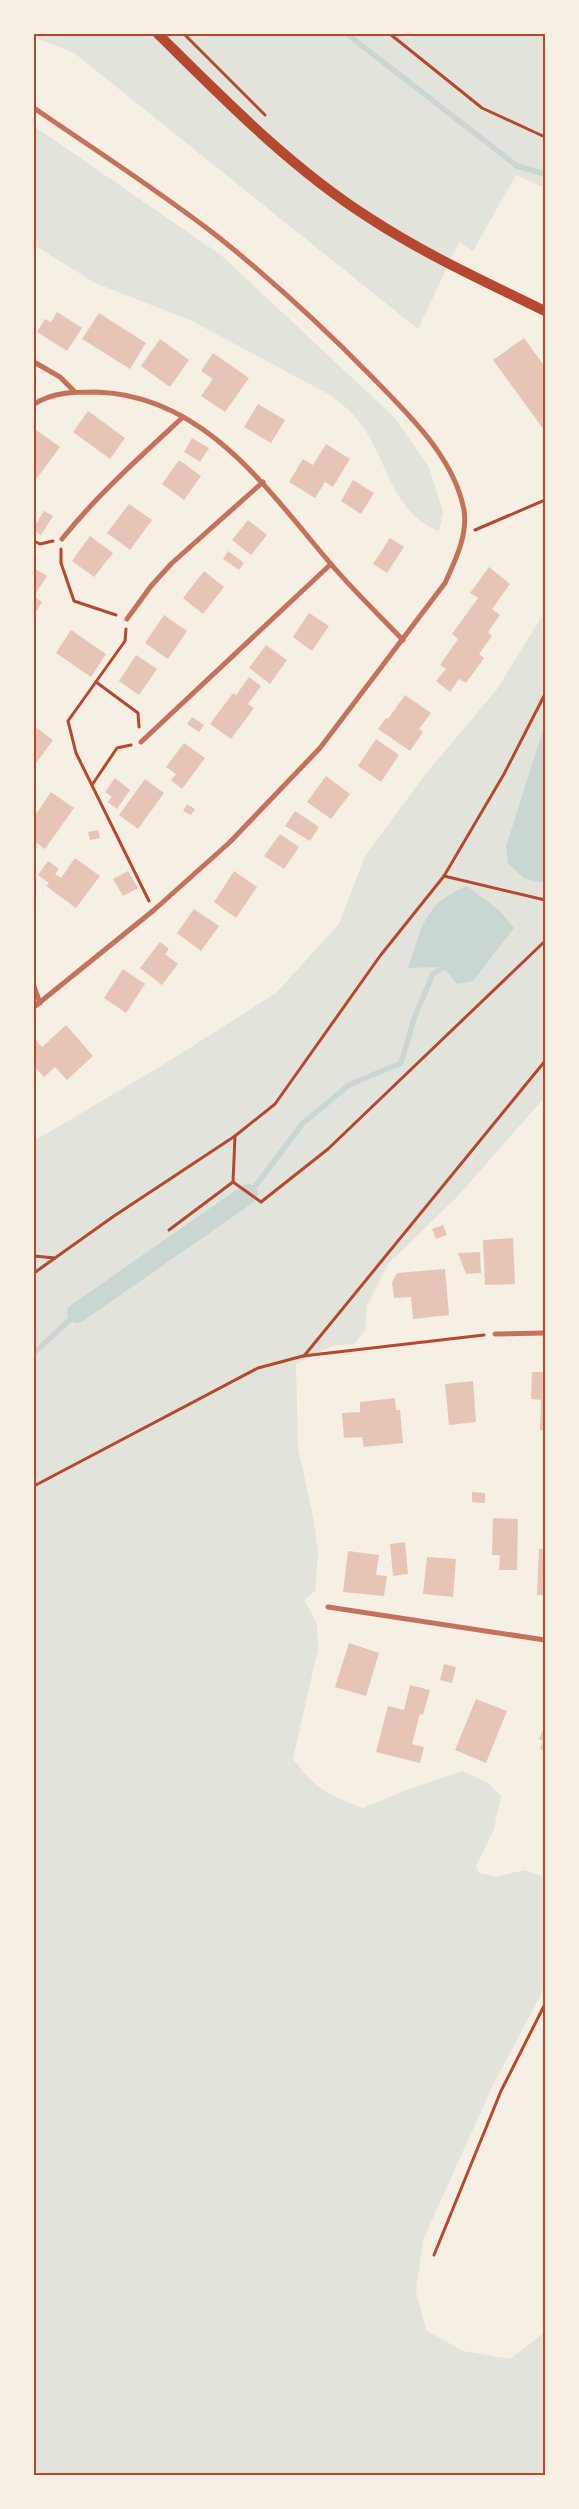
<svg xmlns="http://www.w3.org/2000/svg" width="579" height="2509" font-family="Montserrat,sans-serif">
<rect width="100%" height="100%" fill="#f6efe4"/>
<g fill="#e2e4dc" fill-rule="evenodd">
<path d="M34 34H545V188L516 175 473 251 459 242 418 329 74 53 34 37Z"/>
<path d="M34 126 222 256 394 417 429 467 443 512 439 531C394 515 388 463 363 427 354 414 343 404 330 395L192 321 95 283 34 245Z"/>
<path d="M545 611V723L506 846 508 864 525 879 545 883V1097L458 1196 388 1264 367 1306 365 1331 354 1344 332 1346 296 1364 298 1448 313 1516 318 1553 315 1591 304 1600 317 1623 318 1649 293 1759C318 1791 326 1794 363 1808L404 1791 462 1771 488 1783 501 1796 494 1829 476 1866 479 1873 496 1877 524 1870 545 1877V1987L492 2087 423 2240 416 2291 426 2330 463 2351 510 2359 545 2332V2475H34V1141L166 1063 276 993 339 924 365 856 424 776 498 688ZM514 928 457 984 444 967H408Z"/>
</g>
<g fill="#c9d6d2">
<path d="M545 723V883L525 879 508 864 506 846Z"/>
<path d="M467 886 499 910 514 928 473 981 457 984 443 967 408 968C422 927 424 903 467 886Z"/>
</g>
<g fill="none" stroke-linecap="round" stroke-linejoin="round">
<g stroke="#c9d6d2" stroke-width="5.5">
<path d="M347 34 517 166 545 174"/>
<path d="M251 1192 303 1123 349 1085 401 1063 415 1016 433 974 450 963"/>
<path d="M34 1353 77 1313"/>
</g>
<path stroke="#c9d6d2" stroke-width="20" d="M77 1313 248 1194"/>
</g>
<g fill="#e6c5b7">
<path d="M57 312 82 328 67 351 37 332 45 319 51 322Z"/>
<path d="M99 313 146 343 130 369 82 339Z"/>
<path d="M524 338 545 367 544 430 493 360Z"/>
<path d="M160 339 189 360 170 387 141 366Z"/>
<path d="M213 353 249 378 225 412 201 396 213 379 201 371Z"/>
<path d="M258 404 285 420 271 443 244 427Z"/>
<path d="M88 411 125 438 110 459 73 432Z"/>
<path d="M36 430 60 447 37 478 34 475Z"/>
<path d="M192 438 209 448 200 462 184 452Z"/>
<path d="M326 444 350 459 333 487 325 482 315 498 289 482 303 459 313 465Z"/>
<path d="M179 460 201 476 184 500 162 484Z"/>
<path d="M353 480 374 493 361 514 341 501Z"/>
<path d="M129 504 152 520 130 550 107 533Z"/>
<path d="M44 511 53 516 41 535 34 530V527Z"/>
<path d="M248 520 267 535 251 555 232 540Z"/>
<path d="M90 536 113 553 94 577 72 561Z"/>
<path d="M390 538 404 547 387 573 373 564Z"/>
<path d="M228 551 244 563 239 570 223 559Z"/>
<path d="M489 567 510 584 492 609 500 615 488 632 492 636 479 654 484 658 466 683 459 679 450 692 436 681 446 669 440 665 458 639 452 634 478 598 470 593Z"/>
<path d="M34 568 47 576 34 596 42 602 34 615Z"/>
<path d="M204 571 224 587 203 614 183 598Z"/>
<path d="M309 613 329 626 312 651 293 637Z"/>
<path d="M164 615 187 631 168 659 145 643Z"/>
<path d="M71 630 106 654 91 677 56 653Z"/>
<path d="M266 645 287 660 270 684 249 668Z"/>
<path d="M136 655 157 669 139 695 119 681Z"/>
<path d="M249 677 261 686 248 704 254 708 231 739 210 724 233 693 236 695Z"/>
<path d="M405 695 431 713 419 729 423 732 410 751 378 729 386 718 388 719Z"/>
<path d="M192 717 204 725 199 732 187 724Z"/>
<path d="M34 726 53 740 34 766Z"/>
<path d="M376 739 399 755 381 782 358 766Z"/>
<path d="M184 743 205 758 182 789 171 780 176 774 166 767Z"/>
<path d="M326 776 350 794 331 819 307 802Z"/>
<path d="M115 778 130 790 117 809 107 802 112 797 105 792Z"/>
<path d="M145 779 164 793 138 829 119 815Z"/>
<path d="M51 792 74 808 45 849 34 841V817Z"/>
<path d="M187 804 195 809 191 815 183 811Z"/>
<path d="M295 811 319 827 310 841 285 826Z"/>
<path d="M98 830 100 838 90 840 88 832Z"/>
<path d="M280 834 299 847 284 869 264 856Z"/>
<path d="M75 858 100 876 76 908 46 886 49 883 38 875 48 861 59 869 55 874 61 878Z"/>
<path d="M128 871 138 888 123 896 113 879Z"/>
<path d="M234 871 257 887 236 918 214 902Z"/>
<path d="M194 909 219 926 201 951 177 933Z"/>
<path d="M160 942 169 949 165 954 178 964 162 985 140 968Z"/>
<path d="M123 969 145 984 126 1013 104 998Z"/>
<path d="M66 1025 93 1056 67 1080 55 1067 44 1077 34 1066V1042L36 1040 42 1047Z"/>
<path d="M443 1225 447 1235 436 1239 432 1229Z"/>
<path d="M513 1238 515 1284 485 1285 483 1240Z"/>
<path d="M480 1252 481 1273 466 1274 458 1253Z"/>
<path d="M445 1269 449 1315 413 1319 411 1297 394 1298 392 1282 397 1273Z"/>
<path d="M532 1372H545V1430H540L541 1400 531 1399Z"/>
<path d="M473 1381 476 1422 449 1425 445 1384Z"/>
<path d="M395 1398 396 1410H400L403 1443 364 1447 362 1437 344 1438 342 1413 360 1412V1402Z"/>
<path d="M472 1492 485 1493V1503L472 1502Z"/>
<path d="M493 1518 518 1519 517 1570H499L500 1555H492Z"/>
<path d="M405 1542 408 1574 393 1576 390 1544Z"/>
<path d="M539 1549H545V1595H537Z"/>
<path d="M348 1551 379 1555 376 1575 387 1576 384 1596 343 1592Z"/>
<path d="M427 1557 456 1559 453 1597 423 1594Z"/>
<path d="M349 1643 379 1653 366 1696 335 1687Z"/>
<path d="M444 1664 456 1667 452 1683 440 1680Z"/>
<path d="M410 1685 430 1690 423 1715 420 1714 412 1744 424 1747 420 1763 376 1752 388 1706 404 1710Z"/>
<path d="M476 1699 507 1711 486 1763 455 1750Z"/>
<path d="M545 1725V1751L540 1749 543 1741 539 1739Z"/>
</g>
<g fill="none" stroke-linecap="round" stroke-linejoin="round">
<g stroke="#b5482f" stroke-width="3">
<path d="M184 34 265 115"/>
<path d="M390 34 482 108 545 137"/>
<path d="M475 530 545 500"/>
<path d="M34 541 40 544 53 541"/>
<path d="M61 549V563L74 601 116 615"/>
<path d="M126 629 125 641 68 721 76 753 149 901"/>
<path d="M96 682 138 713 139 727"/>
<path d="M92 785 117 748 131 745"/>
<path d="M444 876 545 900"/>
<path d="M235 1136 233 1182 261 1202 328 1149 545 941"/>
<path d="M169 1230 233 1182"/>
<path d="M34 1256 55 1258"/>
<path d="M34 1273 114 1216 235 1136 275 1104 380 956 444 876 504 774 545 694"/>
<path d="M304 1356 545 1061"/>
<path d="M34 1486 258 1368 303 1356 484 1335"/>
<path d="M434 2255 501 2091 545 2004"/>
</g>
<g stroke="#c5725c" stroke-width="5">
<path d="M34 108C95 150 158 190 217 236 272 280 324 328 373 378 409 415 454 457 464 510 468 535 455 561 445 583L320 748 230 842 154 910 34 1007"/>
<path d="M34 362 60 377 75 392"/>
<path d="M34 404C54 392 73 392 96 392 204 395 267 489 330 563 353 590 379 615 403 640"/>
<path d="M62 539C98 494 141 456 183 417"/>
<path d="M127 619 151 586 172 563 263 482"/>
<path d="M141 742 331 564"/>
<path d="M34 986 40 1003"/>
<path d="M495 1334 545 1333"/>
<path d="M328 1607 545 1640"/>
</g>
<path stroke="#b5482f" stroke-width="10" d="M158 34C224 99 290 167 368 217 424 254 486 282 545 311"/>
</g>
<rect width="579" height="2509" fill="none" stroke="#f6efe4" stroke-width="70"/>
<rect x="35" y="35" width="509" height="2439" fill="none" stroke="#b5482f" stroke-width="2"/>
</svg>
